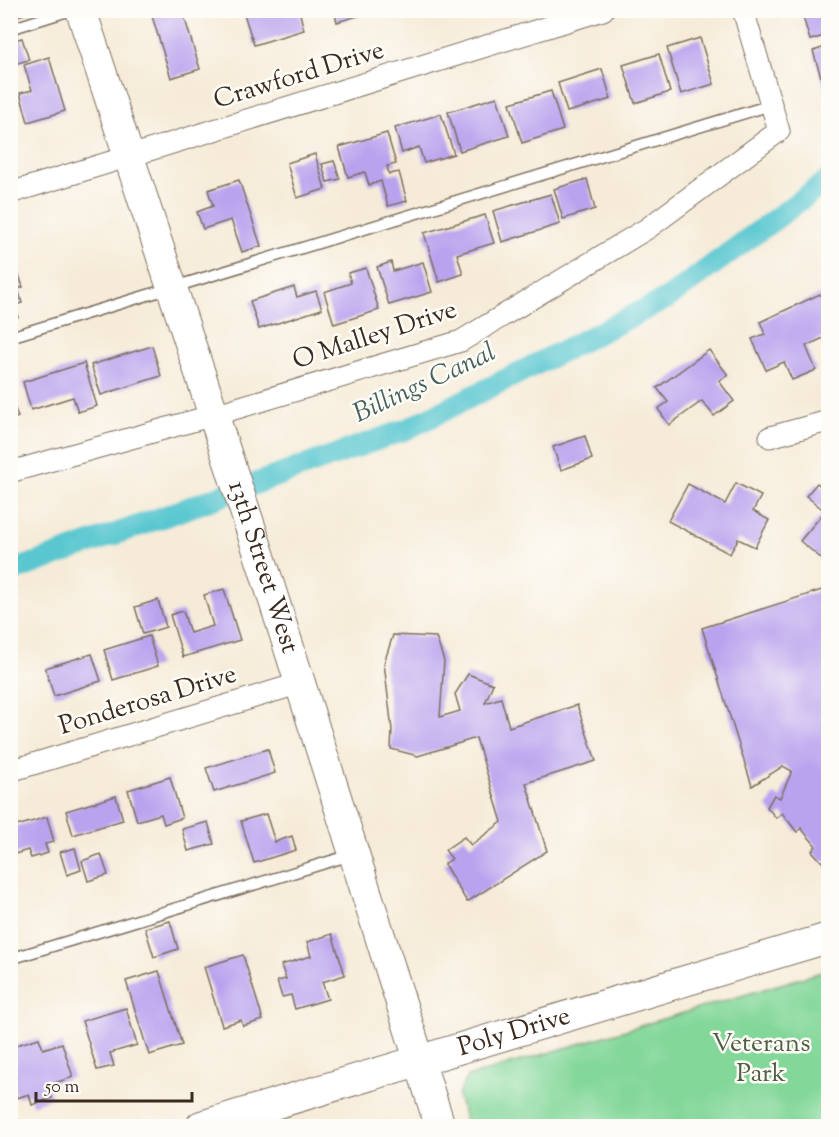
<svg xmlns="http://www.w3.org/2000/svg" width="839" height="1137" font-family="'Sorts Mill Goudy',serif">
<rect width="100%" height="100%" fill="#fdfcf7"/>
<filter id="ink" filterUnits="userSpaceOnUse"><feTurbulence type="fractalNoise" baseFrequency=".0167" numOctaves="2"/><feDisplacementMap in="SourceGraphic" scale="12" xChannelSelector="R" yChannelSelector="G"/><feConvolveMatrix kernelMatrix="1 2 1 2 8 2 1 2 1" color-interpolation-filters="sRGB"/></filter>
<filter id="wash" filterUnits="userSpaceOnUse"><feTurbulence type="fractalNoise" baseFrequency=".008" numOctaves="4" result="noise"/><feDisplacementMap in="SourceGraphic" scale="24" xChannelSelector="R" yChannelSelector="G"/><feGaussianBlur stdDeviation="1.35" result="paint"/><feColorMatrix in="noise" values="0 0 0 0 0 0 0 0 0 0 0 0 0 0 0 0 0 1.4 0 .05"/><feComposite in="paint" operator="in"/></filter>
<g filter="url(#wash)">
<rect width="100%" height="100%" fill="#f6ebd8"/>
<path fill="#82d799" stroke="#5e805c" stroke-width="1.5" d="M828 970V1126H467L458 1095 467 1077Z"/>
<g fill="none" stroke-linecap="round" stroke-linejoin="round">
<path stroke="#5ac7d0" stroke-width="22" d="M10 572 407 429 668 298 828 180"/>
</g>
<g id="blocks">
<g fill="#b9a2ee">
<path d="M10 10H33V11L12 18Z"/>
<path d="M172 10H200L184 16 200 69 171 78 152 16Z"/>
<path d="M257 10H299L304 30 254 45 244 14Z"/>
<path d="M334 10H375V11L337 22Z"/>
<path d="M801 10H828V35L810 40Z"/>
<path d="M22 38 29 60 10 65V41Z"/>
<path d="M700 38 714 84 681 94 667 48Z"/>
<path d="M828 46V100L813 51Z"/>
<path d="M659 54 670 92 635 103 623 65Z"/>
<path d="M49 57 65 111 28 122 20 93 32 90 24 65Z"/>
<path d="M602 69 611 99 567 112 558 83Z"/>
<path d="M551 91 563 130 522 143 510 103Z"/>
<path d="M497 97 509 136 460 151 448 112Z"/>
<path d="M441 114 454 154 424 163 419 147 402 153 395 128Z"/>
<path d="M387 133 396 164 387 166 389 174 399 172 407 201 388 206 381 181 369 185 365 172 348 177 339 147Z"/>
<path d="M315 154 325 189 297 198 287 163Z"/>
<path d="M334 161 340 179 327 182 322 164Z"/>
<path d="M587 179 595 209 563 219 554 189Z"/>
<path d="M239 180 261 246 242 252 231 220 203 229 197 212 213 206 208 190Z"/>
<path d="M551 194 560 224 502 242 493 211Z"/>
<path d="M485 215 494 243 457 254 463 274 439 282 424 233Z"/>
<path d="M391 262 393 271 423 262 432 292 389 305 377 267Z"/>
<path d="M10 264 14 273 18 272 23 287 18 289 22 303 15 305 18 317 10 319Z"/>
<path d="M366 268 379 310 334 324 324 292 351 283 348 273Z"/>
<path d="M294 287 297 297 316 291 322 309 259 329 250 301Z"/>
<path d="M820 294 828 312V336L806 346 816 370 792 380 784 362 766 370 752 339 765 334 760 322Z"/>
<path d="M152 346 161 376 101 395 91 365Z"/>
<path d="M709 350 728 375 719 381 734 401 714 416 702 401 669 425 658 409 668 402 657 388Z"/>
<path d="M84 363 97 406 78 412 73 397 31 410 23 382Z"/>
<path d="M10 395 18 417 10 420Z"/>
<path d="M585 436 592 459 561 470 553 447Z"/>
<path d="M828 481V564L800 541 825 511 806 496 817 483 823 488Z"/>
<path d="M736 483 761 496 753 511 769 520 755 547 738 539 730 554 668 521 688 484 725 504Z"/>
<path d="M828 588V859L822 862 812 851 816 846 801 828 797 832 782 813 776 818 767 807 774 795 780 798 792 771 783 766 752 786 702 628Z"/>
<path d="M224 589 240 640 183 657 170 615 183 611 190 633 213 626 204 595Z"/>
<path d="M158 600 166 627 143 634 135 607Z"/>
<path d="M393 635 436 637 444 661 440 717 460 711 455 694 468 674 493 684 485 703 501 698 509 727 577 705 596 761 526 783 547 851 467 902 444 864 452 859 445 850 464 837 471 845 502 822 476 738 418 756 391 749 392 730 384 663Z"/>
<path d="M149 636 158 666 113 680 104 650Z"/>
<path d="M92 654 101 681 54 696 45 668Z"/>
<path d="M268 749 275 773 214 792 206 768Z"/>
<path d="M170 777 182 818 164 824 161 814 137 821 128 790Z"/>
<path d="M116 796 123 820 73 835 66 811Z"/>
<path d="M266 814 275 842 292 836 296 850 254 863 241 821Z"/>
<path d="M47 817 54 842 45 844 48 853 31 858 28 850 15 854 10 828Z"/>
<path d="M208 822 214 844 188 851 182 829Z"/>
<path d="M75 848 81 870 67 875 60 852Z"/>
<path d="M101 854 108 875 88 881 82 861Z"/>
<path d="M170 921 178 949 154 957 145 928Z"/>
<path d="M332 934 345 975 322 982 328 999 295 1009 291 995 282 997 277 981 286 979 281 965 311 956 307 942Z"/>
<path d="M243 955 263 1020 243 1026 241 1020 222 1026 204 967Z"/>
<path d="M159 971 182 1045 149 1055 126 981Z"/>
<path d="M126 1008 137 1045 110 1053 114 1066 97 1070 82 1021Z"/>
<path d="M39 1038 43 1049 62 1043 73 1077 48 1085 52 1098 32 1105 29 1094 17 1098 11 1080 16 1078 10 1062V1047Z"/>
</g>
</g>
</g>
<g filter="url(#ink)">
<use href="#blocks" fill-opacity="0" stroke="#7c6e5f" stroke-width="1.5"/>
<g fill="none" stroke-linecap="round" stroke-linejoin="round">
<defs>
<g id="lane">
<path d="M10 29 71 10"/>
<path d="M10 337 771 105"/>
<path d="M10 959 351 855"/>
</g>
<g id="street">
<path d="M10 193 603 10"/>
<path d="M770 437 828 421"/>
<path d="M10 472 214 415 461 341 648 228 779 131 743 10"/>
<path d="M10 771 301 683"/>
</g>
<g id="secondary">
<path id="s1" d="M81 10 264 569 440 1126"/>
<path id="s2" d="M201 1126 828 938"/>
</g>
</defs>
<use href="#lane" stroke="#7c6e5f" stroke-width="13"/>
<use href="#street" stroke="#7c6e5f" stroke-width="23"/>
<use href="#secondary" stroke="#7c6e5f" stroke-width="32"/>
<use href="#lane" stroke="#fff" stroke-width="10"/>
<use href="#street" stroke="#fff" stroke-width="21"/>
<use href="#secondary" stroke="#fff" stroke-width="30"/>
</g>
</g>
<g text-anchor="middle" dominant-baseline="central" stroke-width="5" stroke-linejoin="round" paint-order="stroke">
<g font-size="26" fill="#3b2a1e" stroke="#fdfcf7">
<text transform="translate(299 76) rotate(-17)">Crawford Drive</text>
<text transform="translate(375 336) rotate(-18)">O Malley Drive</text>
<text stroke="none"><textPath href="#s1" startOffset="586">13th Street West</textPath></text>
<text transform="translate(148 701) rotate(-17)">Ponderosa Drive</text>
<text stroke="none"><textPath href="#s2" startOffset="327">Poly Drive</textPath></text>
</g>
<g font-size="26" fill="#505e43" stroke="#fdfcf7">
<text x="761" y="1044">Veterans<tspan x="761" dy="30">Park</tspan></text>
</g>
<g font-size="27" font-style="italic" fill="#46615c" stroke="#fdfcf7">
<text transform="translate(425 384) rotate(-25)">Billings Canal</text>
</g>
</g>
<rect width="839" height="1137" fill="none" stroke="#fdfcf7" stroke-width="36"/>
<path d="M36 1092v9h156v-9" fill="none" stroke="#3b2a1e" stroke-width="3"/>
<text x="45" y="1092" font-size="18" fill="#3b2a1e" stroke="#fdfcf7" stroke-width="4.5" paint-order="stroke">50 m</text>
</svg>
